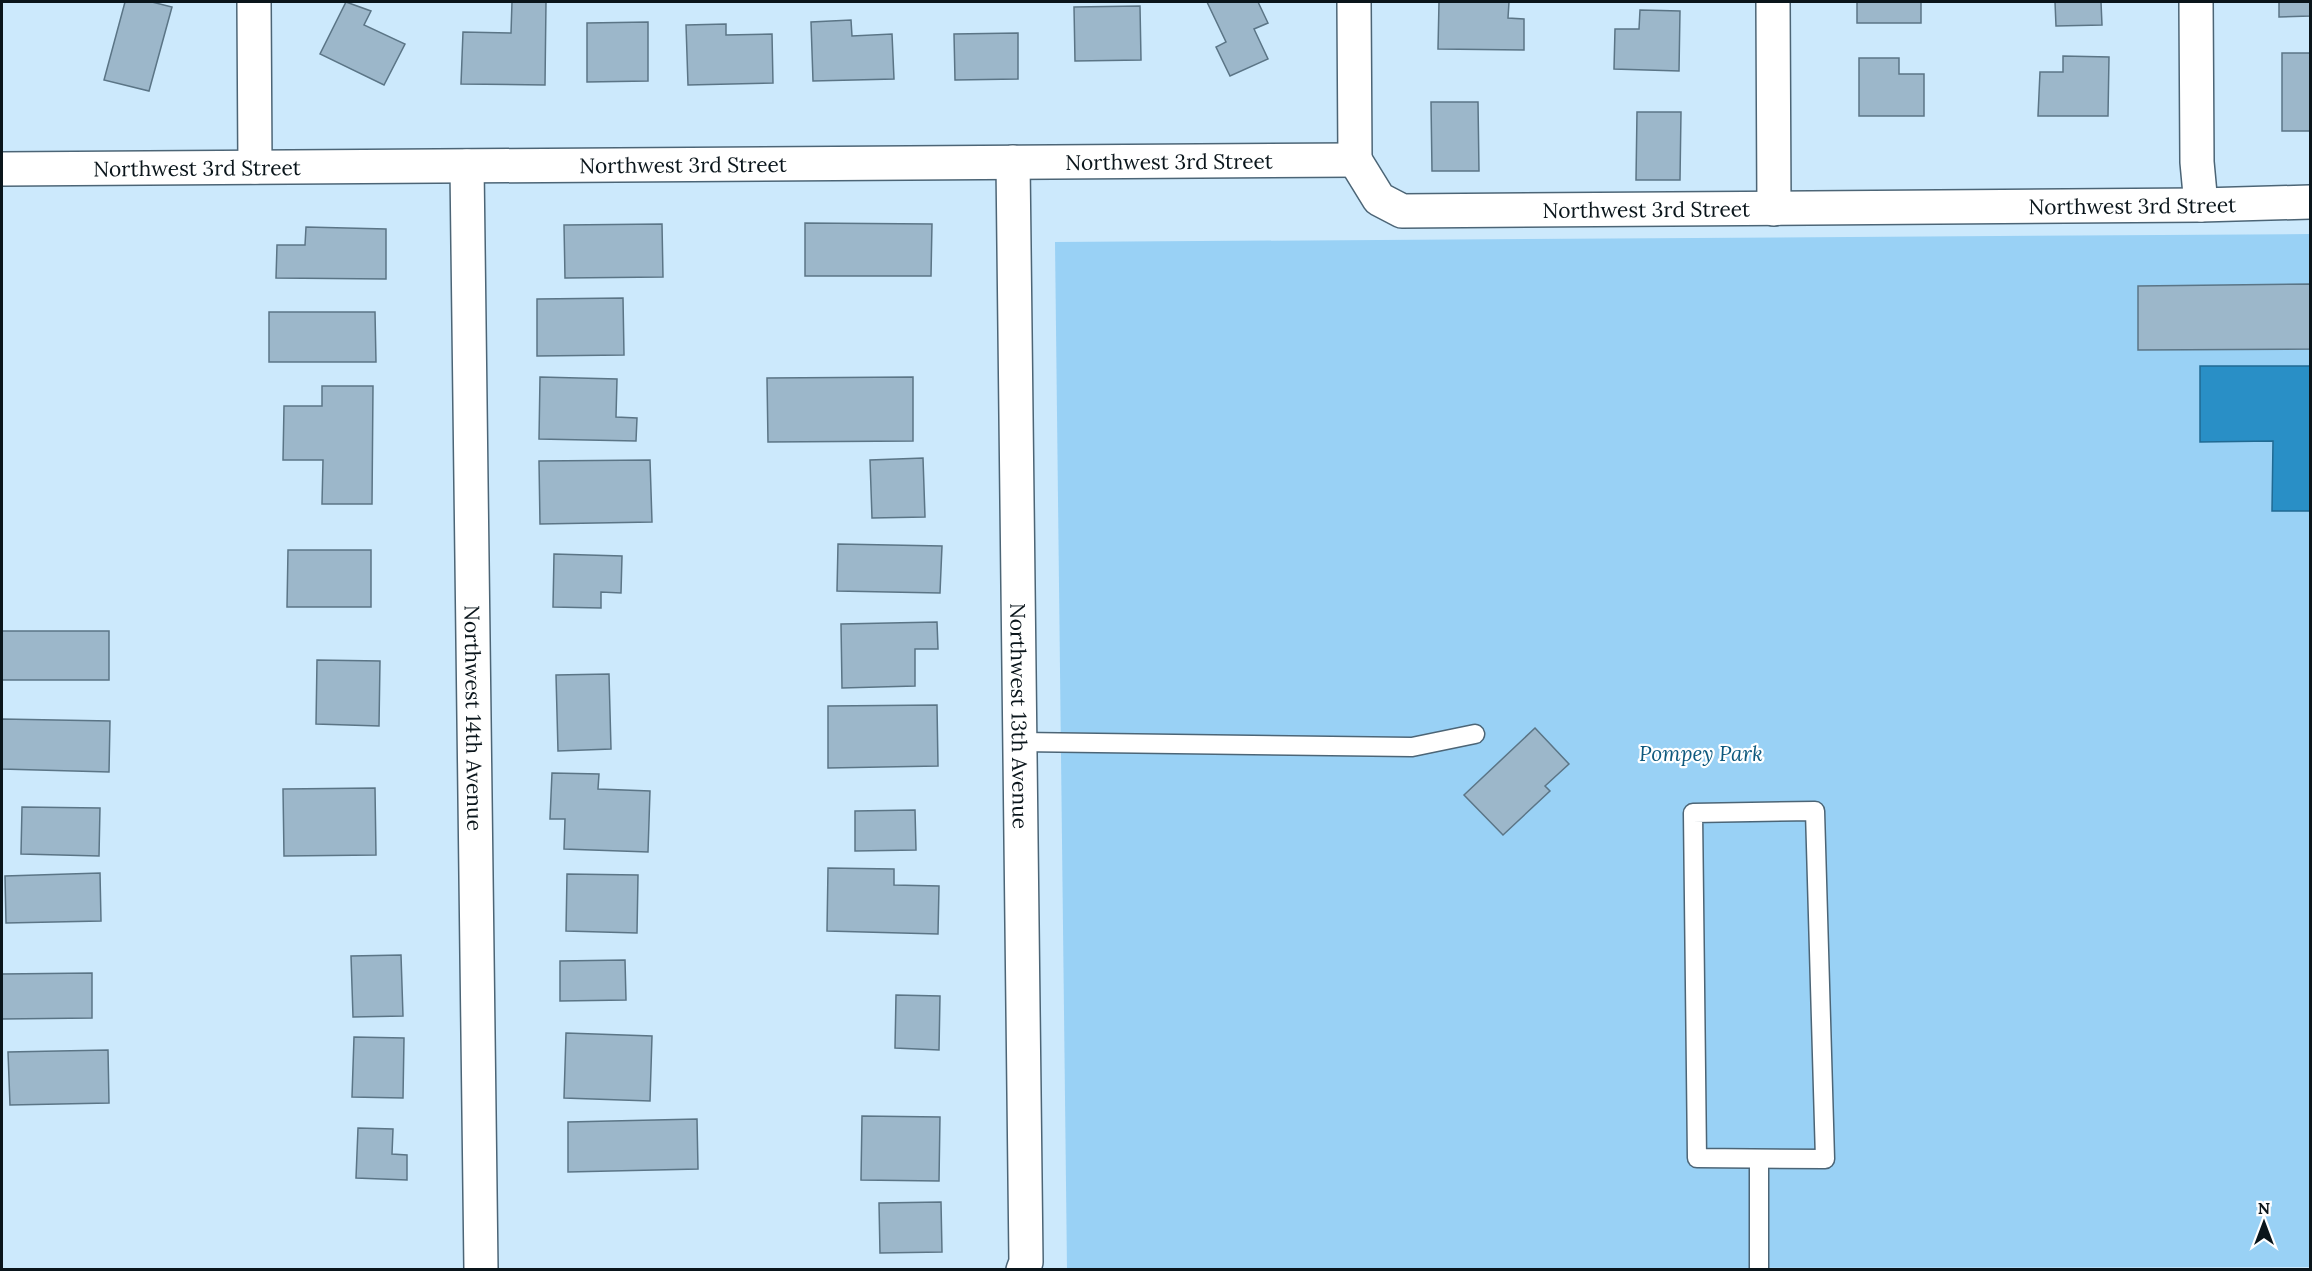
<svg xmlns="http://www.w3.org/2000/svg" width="2312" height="1271" font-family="Lora,serif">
<rect width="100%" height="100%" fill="#cce9fc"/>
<path fill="#99d1f5" d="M2310 234V1267L1067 1269 1055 242Z"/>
<path fill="#298fc6" stroke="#206a93" stroke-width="1.5" d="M2200 366H2310V511H2272L2273 441 2200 442Z"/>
<g fill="#9cb7ca" stroke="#5b7586" stroke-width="1.5">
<path d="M125 2H152L172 7 149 91 104 80Z"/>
<path d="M346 2 371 11 364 25 405 44 384 85 320 54Z"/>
<path d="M512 2H546L545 85 461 84 463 32 511 33Z"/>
<path d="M1207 2H1258L1268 23 1254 29 1268 59 1230 76 1216 47 1226 42Z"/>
<path d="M1439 2H1509L1508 18 1524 19V50L1438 49Z"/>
<rect x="1857" y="2" width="64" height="21"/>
<path d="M2055 2H2101L2102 25 2056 26Z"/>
<path d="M2279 2H2310V16L2279 17Z"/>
<path d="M1140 6 1141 60 1075 61 1074 7Z"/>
<path d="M1640 10 1680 11 1679 71 1614 69 1615 29H1639Z"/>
<path d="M851 20 852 36 892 34 894 79 813 81 811 22Z"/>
<path d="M648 22V81L587 82V23Z"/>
<path d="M726 24V35L772 34 773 83 688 85 686 25Z"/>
<path d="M1018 33V79L955 80 954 34Z"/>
<rect x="2282" y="53" width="28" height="78"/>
<path d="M2063 56 2109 57 2108 116H2038L2040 72H2063Z"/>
<path d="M1859 58H1899V74H1924V116H1859Z"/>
<path d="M1431 102H1478L1479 171H1432Z"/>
<path d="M1637 112H1681L1680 180H1636Z"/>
<path d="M805 223 932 224 931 276H805Z"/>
<path d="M662 224 663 277 565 278 564 225Z"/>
<path d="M306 227 386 229V279L276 278 277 245H305Z"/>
<path d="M2310 284V349L2138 350V286Z"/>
<path d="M623 298 624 355 537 356V299Z"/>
<path d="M269 312H375L376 362H269Z"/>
<path d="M540 377 617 379 616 417 637 418 636 441 539 439Z"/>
<path d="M913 377V441L768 442 767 378Z"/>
<path d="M322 386H373L372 504H322L323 460H283L284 406H322Z"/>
<path d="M923 458 925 517 872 518 870 460Z"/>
<path d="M650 460 652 522 540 524 539 461Z"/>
<path d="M838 544 942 546 940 593 837 591Z"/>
<path d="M288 550H371V607H287Z"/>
<path d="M554 554 622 556 621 593 601 592V608L553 607Z"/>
<path d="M937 622 938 649H915V686L842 688 841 624Z"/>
<rect x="2" y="631" width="107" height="49"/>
<path d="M317 660 380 661 379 726 316 724Z"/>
<path d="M609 674 611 749 558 751 556 675Z"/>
<path d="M937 705 938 766 828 768V706Z"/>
<path d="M2 719 110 721 109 772 2 769Z"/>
<path d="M1535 728 1569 764 1545 786 1550 791 1503 835 1464 795Z"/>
<path d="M552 773 599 774 598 789 650 791 648 852 564 849 565 819H550Z"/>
<path d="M375 788 376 855 284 856 283 789Z"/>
<path d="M22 807 100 808 99 856 21 854Z"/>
<path d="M915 810 916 850 855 851V811Z"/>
<path d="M828 868 894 869V885L939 886 938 934 827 931Z"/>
<path d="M100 873 101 921 6 923 5 876Z"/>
<path d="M567 874 638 875 637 933 566 931Z"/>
<path d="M401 955 403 1016 353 1017 351 956Z"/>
<path d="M625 960 626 1000 560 1001V961Z"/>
<path d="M92 973V1018L2 1019V974Z"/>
<path d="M896 995 940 996 939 1050 895 1048Z"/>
<path d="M566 1033 652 1036 650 1101 564 1098Z"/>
<path d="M354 1037 404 1038 403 1098 352 1097Z"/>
<path d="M108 1050 109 1103 10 1105 8 1052Z"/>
<path d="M862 1116 940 1117 939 1181 861 1180Z"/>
<path d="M697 1119 698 1169 568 1172V1122Z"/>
<path d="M358 1128 393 1129 392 1154 407 1155V1180L356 1178Z"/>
<path d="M941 1202 942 1252 880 1253 879 1203Z"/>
</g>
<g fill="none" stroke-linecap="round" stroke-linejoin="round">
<defs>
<g id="lane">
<path d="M1020 742 1412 747 1475 734"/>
<path d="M1815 811 1825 1159 1697 1158 1693 813Z"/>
<path d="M1759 1270V1160"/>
</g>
<g id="street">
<path d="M254 2 255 167"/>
<path d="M1354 2 1355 160"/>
<path d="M1773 2 1774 209"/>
<path d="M2196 2 2197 162 2201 205"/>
<path id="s1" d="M1355 160 1379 199 1402 211 2201 205 2310 202"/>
<path id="s2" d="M1013 162 1026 1262 1023 1270"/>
<path id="s3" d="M467 166 481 1270"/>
<path id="s4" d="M2 169 1355 160"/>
</g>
</defs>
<use href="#lane" stroke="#4c6576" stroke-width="21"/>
<use href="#street" stroke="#4c6576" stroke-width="36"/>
<use href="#lane" stroke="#fff" stroke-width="18"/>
<use href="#street" stroke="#fff" stroke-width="33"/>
</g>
<g text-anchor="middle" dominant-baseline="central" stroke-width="4.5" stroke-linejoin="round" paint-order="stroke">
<g font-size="21" fill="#0a151b" stroke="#fff">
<text stroke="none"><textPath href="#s4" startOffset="1167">Northwest 3rd Street</textPath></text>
<text stroke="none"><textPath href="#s4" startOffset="681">Northwest 3rd Street</textPath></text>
<text stroke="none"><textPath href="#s4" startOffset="195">Northwest 3rd Street</textPath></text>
<text stroke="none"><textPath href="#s1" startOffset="802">Northwest 3rd Street</textPath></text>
<text stroke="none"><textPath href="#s1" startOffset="316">Northwest 3rd Street</textPath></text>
<text stroke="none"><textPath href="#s2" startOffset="554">Northwest 13th Avenue</textPath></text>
<text stroke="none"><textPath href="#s3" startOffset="552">Northwest 14th Avenue</textPath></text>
</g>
<g font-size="21" font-style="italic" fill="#0e597e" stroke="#fff">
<text x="1701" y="753">Pompey Park</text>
</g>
</g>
<rect width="2312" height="1271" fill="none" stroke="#0a151b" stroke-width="6"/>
<g transform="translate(2264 1223)" stroke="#ffffff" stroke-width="4.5" paint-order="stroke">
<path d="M0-4.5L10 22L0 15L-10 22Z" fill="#0a151b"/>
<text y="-9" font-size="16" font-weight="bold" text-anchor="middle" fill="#0a151b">N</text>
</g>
</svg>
